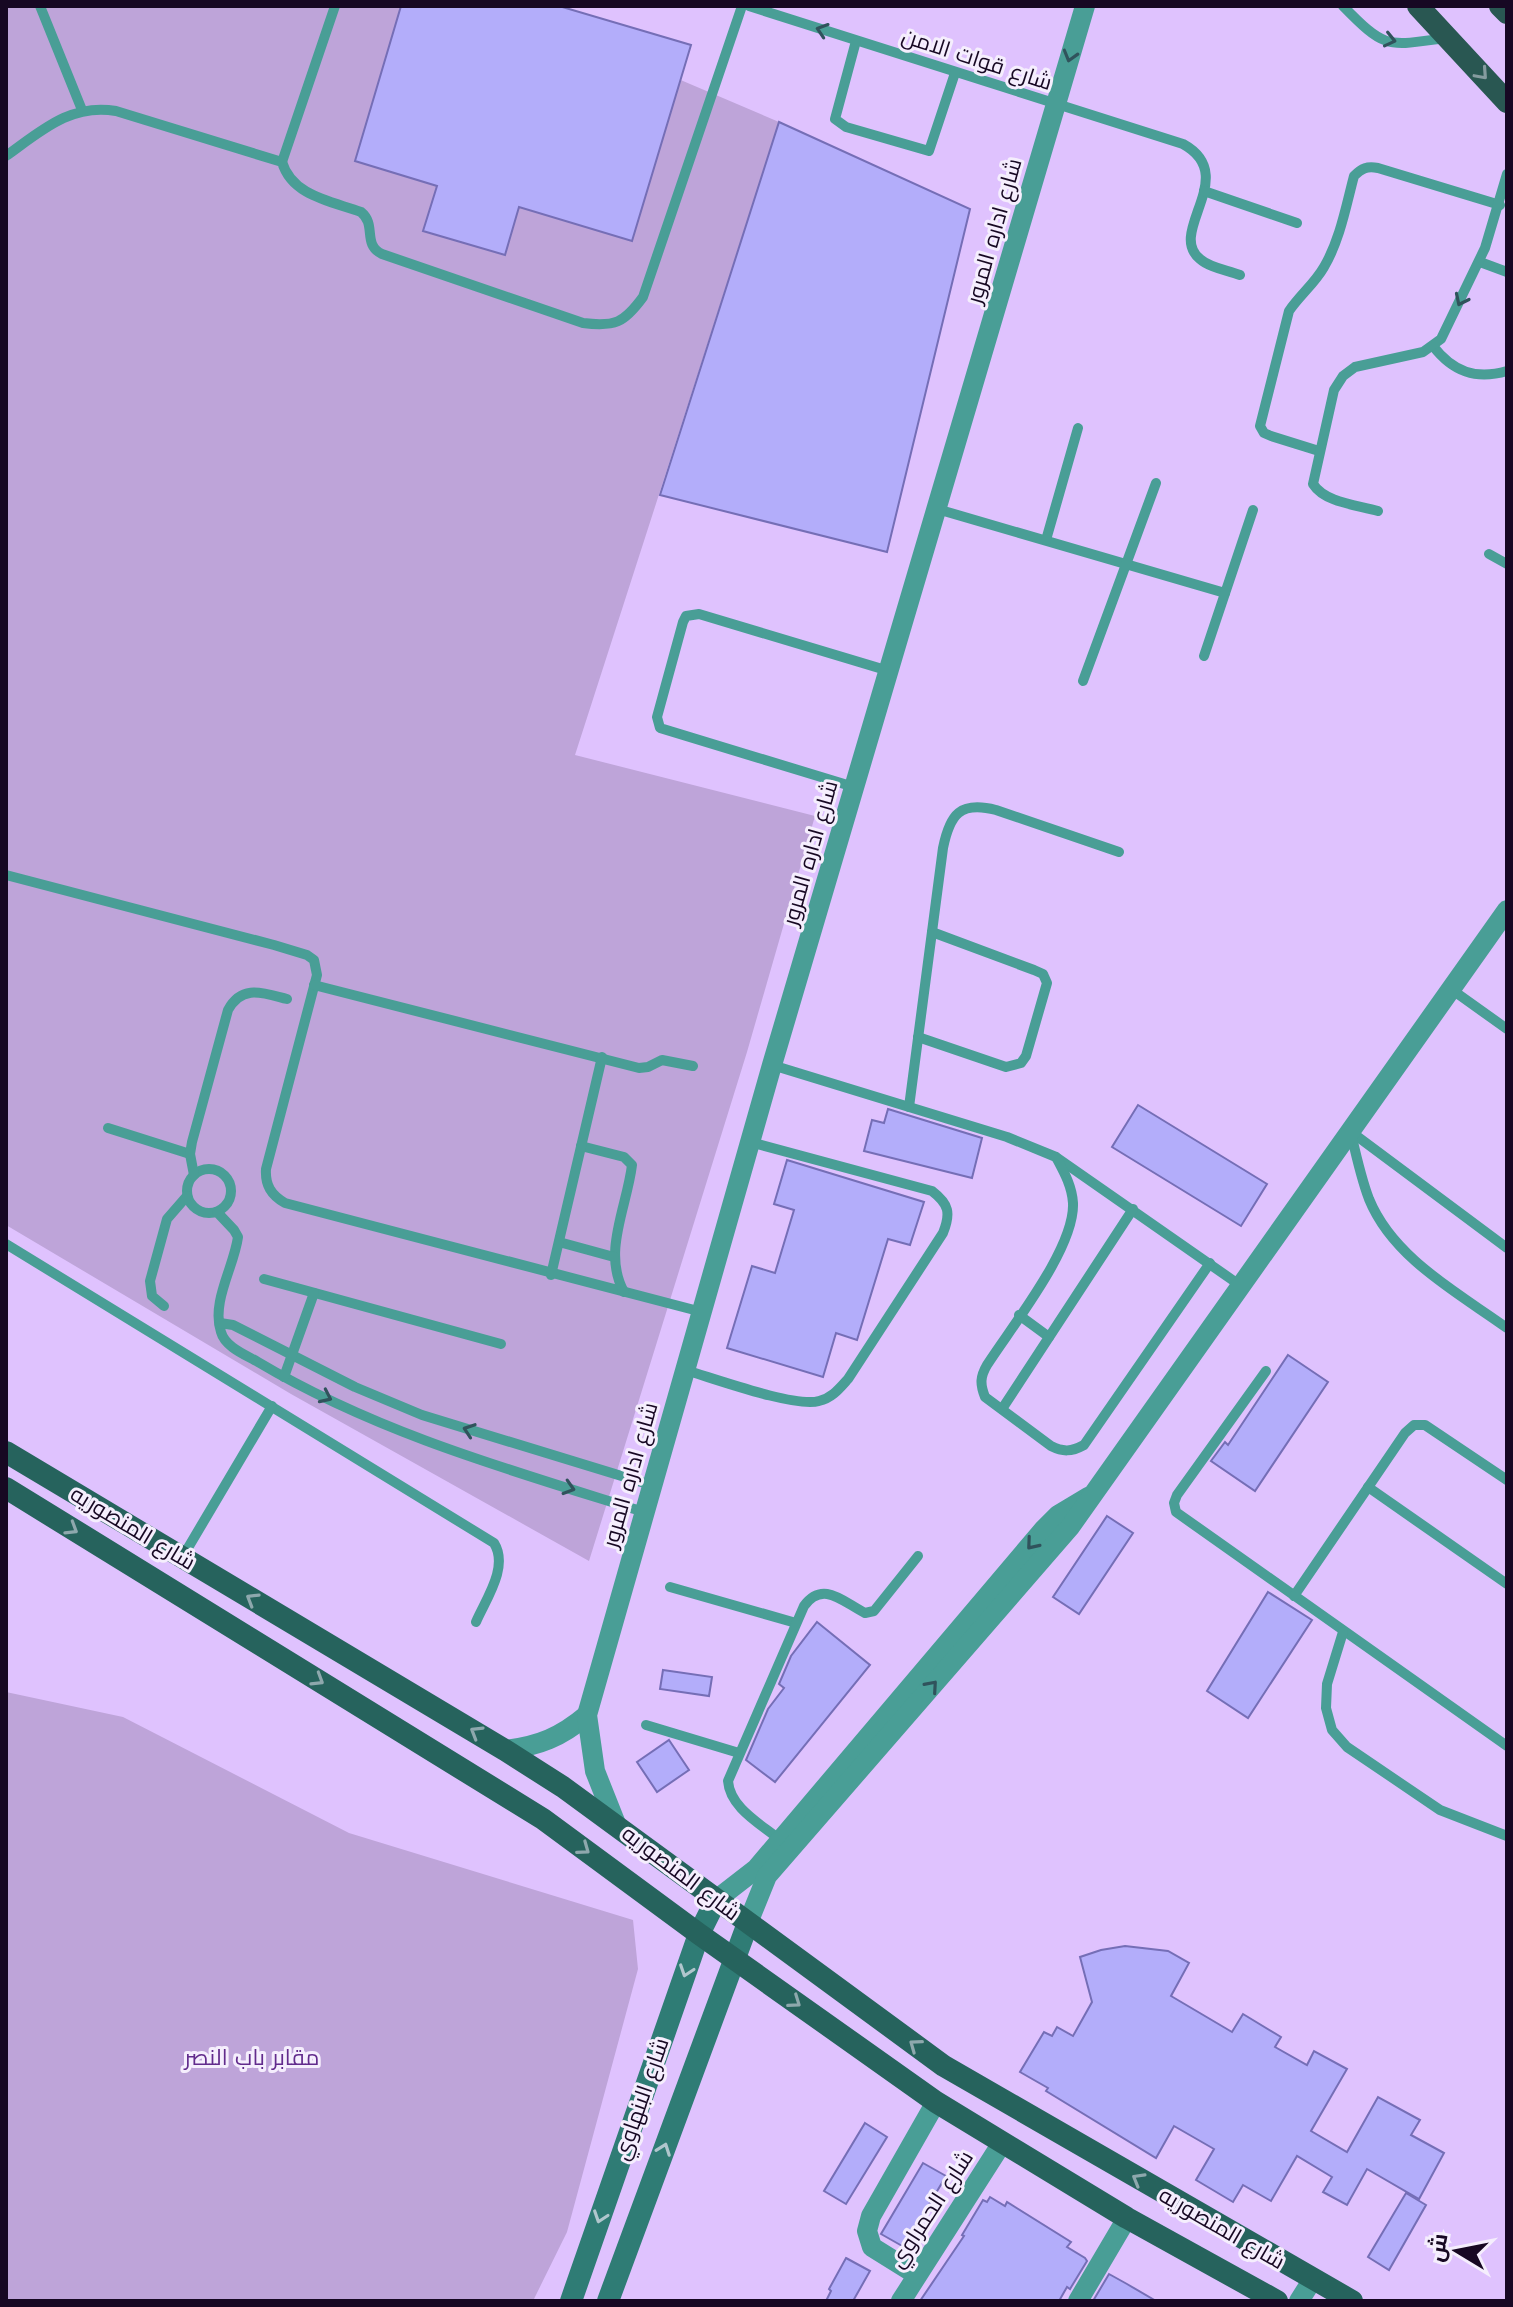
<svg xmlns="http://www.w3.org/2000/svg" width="1513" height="2307" font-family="'Work Sans',Cairo,sans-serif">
<rect width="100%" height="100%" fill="#dfc2fe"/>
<g fill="#bea4d9">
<path d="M6 6H507L779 122 575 755 815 816 747 1052 589 1561 291 1394 6 1225Z"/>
<path d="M6 1692 123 1717 349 1833 633 1920 638 1969 567 2232 533 2301H6Z"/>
</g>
<g fill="#b3adfa" stroke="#756eb6" stroke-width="2">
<path d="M401 6H559L691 45 632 241 519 207 505 255 423 231 437 186 355 161Z"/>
<path d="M779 122 970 209 887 552 660 495Z"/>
<path d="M1138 1105 1267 1184 1241 1226 1112 1147Z"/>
<path d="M888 1109 982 1138 972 1178 864 1151 872 1120 884 1123Z"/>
<path d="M787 1160 924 1202 910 1245 888 1239 857 1340 836 1333 823 1377 727 1348 752 1266 775 1273 794 1210 774 1204Z"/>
<path d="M1288 1355 1328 1382 1255 1491 1211 1461 1225 1442 1228 1445Z"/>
<path d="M1107 1516 1133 1533 1079 1614 1053 1597Z"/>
<path d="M1268 1592 1312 1620 1248 1718 1207 1691Z"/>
<path d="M817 1622 870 1665 775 1782 746 1760 768 1709 784 1688 779 1684 791 1656Z"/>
<path d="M663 1670 712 1677 709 1696 660 1689Z"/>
<path d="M669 1740 689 1770 657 1792 637 1762Z"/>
<path d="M1125 1946 1168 1951 1189 1963 1171 1996 1232 2032 1243 2014 1281 2037 1275 2047 1307 2065 1314 2051 1347 2069 1311 2131 1347 2152 1378 2097 1420 2120 1411 2135 1444 2153 1419 2199 1367 2169 1347 2205 1323 2192 1332 2177 1297 2156 1271 2201 1243 2185 1233 2202 1196 2180 1214 2149 1174 2126 1156 2158 1046 2091 1048 2088 1020 2072 1044 2032 1052 2036 1057 2027 1073 2036 1092 2002 1080 1957 1101 1950Z"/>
<path d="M865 2123 887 2137 846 2204 824 2191Z"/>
<path d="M923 2163 946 2176 904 2247 881 2234Z"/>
<path d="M1406 2193 1426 2205 1389 2270 1368 2257Z"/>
<path d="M990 2197 1005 2206 1007 2202 1071 2242 1067 2247 1085 2258 1087 2261 1070 2289 1067 2287 1059 2301H920L964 2236 962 2235 983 2200 987 2202Z"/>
<path d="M846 2258 870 2271 853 2301H826L831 2291 829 2289Z"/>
<path d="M1109 2274 1127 2284 1156 2301H1093Z"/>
</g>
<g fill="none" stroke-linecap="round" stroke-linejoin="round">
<g stroke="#499e96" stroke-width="10">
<path d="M40 6 82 110"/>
<path d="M749 6 1183 144C1241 176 1166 232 1200 259 1210 268 1227 270 1240 275"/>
<path d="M1343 6C1386 50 1387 46 1446 38"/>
<path d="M856 41 835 119 846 127 929 151 955 73"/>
<path d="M6 156C41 131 71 103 116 111L282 162C292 196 331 201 361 212 377 225 362 244 382 254L583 323C615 327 624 323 643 297L742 6"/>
<path d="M282 162 335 6"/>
<path d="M1204 191 1297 223"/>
<path d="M1480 262 1507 272"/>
<path d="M1433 346C1453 372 1476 380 1507 371"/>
<path d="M1319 451 1271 436 1264 433 1260 426 1289 311C1300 295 1315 283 1324 267 1340 240 1346 206 1354 176 1362 168 1367 166 1378 168L1500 205"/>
<path d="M937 509 1225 593"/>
<path d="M1378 511C1358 505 1325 503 1313 484L1334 390 1343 376 1355 367 1423 352 1441 339 1485 248 1507 174"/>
<path d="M1046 540 1078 428"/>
<path d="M1489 554 1507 564"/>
<path d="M1204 656 1253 510"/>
<path d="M1083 681 1156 483"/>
<path d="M854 787 660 728 657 717 683 622 686 616 699 614 889 671"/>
<path d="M6 875 274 945 307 955 314 960 317 975 266 1169C265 1185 271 1195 285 1203L702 1312"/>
<path d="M314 985 639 1068 648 1067 662 1060 693 1066"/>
<path d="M1451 989 1507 1029"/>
<path d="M918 1037 1006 1067 1021 1063 1026 1056 1047 983 1043 974 1034 970 932 932"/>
<path d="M772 1065 1007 1137 1056 1157 1241 1286"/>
<path d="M909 1107 943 848C950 814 960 801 996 810L1119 852"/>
<path d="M108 1128 190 1154"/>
<path d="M1350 1131 1507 1248"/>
<path d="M1351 1133C1356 1155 1361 1178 1369 1199 1393 1258 1457 1292 1507 1328"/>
<path d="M581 1146 624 1157 632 1165C627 1207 602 1252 624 1292"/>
<path d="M1056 1157C1064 1172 1072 1186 1073 1203 1075 1248 1012 1326 987 1365 980 1377 980 1384 985 1397L1051 1446C1063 1452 1071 1452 1084 1445L1210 1263"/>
<circle cx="209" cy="1191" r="22"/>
<path d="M194 1175 190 1154 192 1142 228 1010C242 984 263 993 287 999"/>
<path d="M217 1212 234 1230 238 1237C234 1267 211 1302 221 1332 225 1347 246 1355 258 1362 377 1433 513 1471 644 1512"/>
<path d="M559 1242 614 1257"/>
<path d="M6 1244 494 1543C509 1567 486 1599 476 1622"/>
<path d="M551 1275 602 1057"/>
<path d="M264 1279 501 1344"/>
<path d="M164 1306 152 1296 150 1281 167 1219 187 1196"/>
<path d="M1019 1315 1049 1337"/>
<path d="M220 1323 233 1325 355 1387 422 1415 651 1485"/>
<path d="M685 1370C713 1378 795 1408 819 1401 832 1398 839 1389 848 1379L943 1233C951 1213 949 1204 932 1191L750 1142"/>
<path d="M1266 1371 1177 1495 1174 1503 1176 1512 1507 1746"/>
<path d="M284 1377 314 1293"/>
<path d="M1002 1409 1133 1209"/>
<path d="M1368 1487 1507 1584"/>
<path d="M182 1558 272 1406"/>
<path d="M670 1587 796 1623"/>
<path d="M1294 1596 1405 1433 1414 1425H1425L1507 1480"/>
<path d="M1343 1632 1327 1684 1326 1708 1332 1730 1347 1747 1440 1810 1507 1836"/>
<path d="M646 1725 739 1753"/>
<path d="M780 1840C761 1824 730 1808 728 1781L804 1606C823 1580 843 1602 865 1613L874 1611 918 1556"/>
</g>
<g stroke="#499e96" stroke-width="20">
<path d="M505 1750C539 1746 561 1737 587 1715"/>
<path d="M616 1824 595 1771 587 1715 772 1065 1085 6"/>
<path d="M716 1900 756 1869 1044 1529 1058 1515 1088 1497"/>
<path d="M748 1923 767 1876 1070 1527 1507 910"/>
<path d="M917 2275 872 2247 867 2231 871 2216 936 2102"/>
<path d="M901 2301 1002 2143"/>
<path d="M1078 2301 1127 2218"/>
<path d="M1299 2301 1313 2279"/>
</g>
<g stroke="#2f7c75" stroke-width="22">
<path d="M571 2301 699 1934 716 1900"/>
<path d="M608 2301 748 1923"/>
</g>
<g stroke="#26635d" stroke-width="22">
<path d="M6 1452 505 1750 563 1787 944 2066 1352 2301"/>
<path d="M6 1488 543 1819 699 1934 936 2102 1127 2218 1277 2301"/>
</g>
<g stroke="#295752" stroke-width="22">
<path d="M1418 6 1507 102"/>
<path d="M1500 6 1507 13"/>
</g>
</g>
<defs><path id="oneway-chevron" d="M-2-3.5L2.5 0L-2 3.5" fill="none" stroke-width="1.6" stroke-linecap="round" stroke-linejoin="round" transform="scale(2)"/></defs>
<g stroke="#30535c">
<use href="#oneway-chevron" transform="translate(822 30) rotate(-162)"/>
<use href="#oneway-chevron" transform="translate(1390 40) rotate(13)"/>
<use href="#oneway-chevron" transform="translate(1070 56) rotate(106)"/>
<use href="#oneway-chevron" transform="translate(1461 300) rotate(116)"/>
<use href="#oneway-chevron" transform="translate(326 1397) rotate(25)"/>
<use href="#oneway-chevron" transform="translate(469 1430) rotate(-161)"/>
<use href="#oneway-chevron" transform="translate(569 1488) rotate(17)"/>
<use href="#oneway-chevron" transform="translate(1032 1544) rotate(130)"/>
<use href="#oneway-chevron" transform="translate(932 1686) rotate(-49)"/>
</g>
<use stroke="#859b9f" href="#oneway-chevron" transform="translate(1482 74) rotate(48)"/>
<g stroke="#8ea8ad">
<use href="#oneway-chevron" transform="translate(72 1529) rotate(32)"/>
<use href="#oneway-chevron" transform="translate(252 1599) rotate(-149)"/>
<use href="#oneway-chevron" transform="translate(318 1680) rotate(32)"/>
<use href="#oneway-chevron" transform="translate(476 1732) rotate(-149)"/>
<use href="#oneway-chevron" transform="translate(584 1849) rotate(36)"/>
<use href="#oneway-chevron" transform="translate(795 2002) rotate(35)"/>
<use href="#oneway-chevron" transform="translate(915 2045) rotate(-144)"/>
<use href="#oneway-chevron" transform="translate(1138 2179) rotate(-150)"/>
</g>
<g stroke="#b0c6cd">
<use href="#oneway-chevron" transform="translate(686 1971) rotate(109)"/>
<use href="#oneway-chevron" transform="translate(664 2149) rotate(-70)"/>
<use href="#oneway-chevron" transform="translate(600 2217) rotate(109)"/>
</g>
<g text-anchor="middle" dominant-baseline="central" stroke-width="6" stroke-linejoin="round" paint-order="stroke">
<g font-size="22" fill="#170823" stroke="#f5eefd">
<text transform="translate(977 59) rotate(18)">شارع قوات الامن</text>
<text transform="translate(994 231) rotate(-74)">شارع اداره المرور</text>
<text transform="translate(810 853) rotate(-74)">شارع اداره المرور</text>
<text transform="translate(630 1475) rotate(-74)">شارع اداره المرور</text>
<text transform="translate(133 1528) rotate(31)">شارع المنصوريه</text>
<text transform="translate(681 1873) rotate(37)">شارع المنصوريه</text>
<text transform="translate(641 2099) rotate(-71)">شارع البنهاوي</text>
<text transform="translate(931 2209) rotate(-57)">شارع الحمراوي</text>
<text transform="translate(1222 2228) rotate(30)">شارع المنصوريه</text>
</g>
<g font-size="22" fill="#622b8c" stroke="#f5eefd">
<text x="252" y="2057">مقابر باب النصر</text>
</g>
</g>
<rect width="1513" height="2307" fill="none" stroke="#170823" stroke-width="16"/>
<g transform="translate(1457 2251) rotate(280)" stroke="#f5eefd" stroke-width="6" paint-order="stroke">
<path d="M0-6L14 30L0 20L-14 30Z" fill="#170823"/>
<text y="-12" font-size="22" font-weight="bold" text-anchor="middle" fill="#170823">ش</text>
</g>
</svg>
